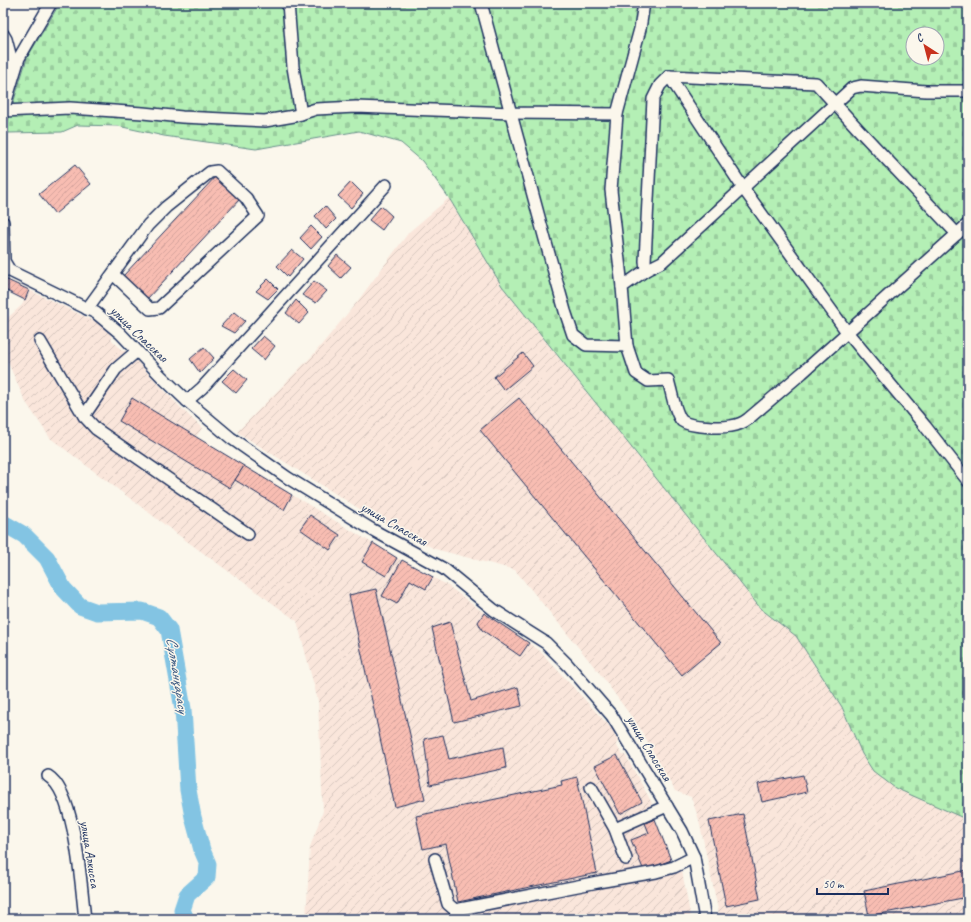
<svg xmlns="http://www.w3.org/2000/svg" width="971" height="922" font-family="Caveat,sans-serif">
<defs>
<pattern id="industrial-furrows" width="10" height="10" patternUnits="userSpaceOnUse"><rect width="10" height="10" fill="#fae6db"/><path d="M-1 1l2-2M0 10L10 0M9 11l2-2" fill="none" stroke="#d6c6be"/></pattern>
<pattern id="cemetery-stones" width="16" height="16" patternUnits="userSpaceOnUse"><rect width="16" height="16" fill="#b4efb5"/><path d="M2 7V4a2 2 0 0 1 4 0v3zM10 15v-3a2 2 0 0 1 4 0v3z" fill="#9acd9e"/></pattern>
<pattern id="building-hatch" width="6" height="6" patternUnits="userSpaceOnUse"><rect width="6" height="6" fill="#f8bdb2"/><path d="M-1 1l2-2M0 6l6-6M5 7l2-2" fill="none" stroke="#d4a39c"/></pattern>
</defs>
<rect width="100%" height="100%" fill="#fbf7ec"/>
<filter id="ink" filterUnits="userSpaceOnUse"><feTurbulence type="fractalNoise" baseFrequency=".025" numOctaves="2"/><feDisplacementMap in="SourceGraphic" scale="8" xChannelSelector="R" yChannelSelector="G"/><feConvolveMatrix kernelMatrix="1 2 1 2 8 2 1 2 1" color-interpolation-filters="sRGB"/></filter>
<g filter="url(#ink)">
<g fill="url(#industrial-furrows)">
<path d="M449 198 502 286 543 338 761 609 796 636 842 707 862 754 962 817 968 820V919H720L699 820 691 797 675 791 641 730 601 675 515 570 435 549 374 518 237 432 313 355 357 302 409 232Z"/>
<path d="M29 290 98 323 111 335 112 340 123 351H127L183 410 202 428 196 437 397 558 447 585 484 613 539 650 611 728 618 741 616 744 621 753 626 756 652 803 649 807 655 819 676 873 682 871 691 919H306L310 847 323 811 318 701 297 621 177 534 50 438 25 401 3 351V322L22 305Z"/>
</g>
<path fill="url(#cemetery-stones)" stroke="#688f8a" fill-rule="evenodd" d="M60 3H968V820L895 788 873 771 862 754 842 707 796 636 761 609 502 286 449 198 422 161 401 143 359 131 256 149 164 136 118 126 78 125 62 132 7 133 8 120 27 58ZM913 34H937V58H913Z"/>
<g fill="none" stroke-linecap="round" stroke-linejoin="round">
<path stroke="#83c4e3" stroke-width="17" d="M3 523 24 535 47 558 63 588 80 606 97 612 142 611 159 617 169 630 183 709 188 790 193 817 202 850 208 864 207 877 187 895 182 910 186 919"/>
</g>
<g fill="url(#building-hatch)" stroke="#1b2f5e">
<path d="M75 165 91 184 55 214 39 194Z"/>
<path d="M216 176 240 199 147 299 123 276Z"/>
<path d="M351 182 363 194 351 208 338 196Z"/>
<path d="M325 206 336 219 326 229 315 216Z"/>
<path d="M381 206 392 216 382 230 369 220Z"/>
<path d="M311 226 322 237 311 249 300 238Z"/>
<path d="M292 250 303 259 288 277 277 266Z"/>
<path d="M337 255 351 267 341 278 328 266Z"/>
<path d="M3 278 29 290 25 300 3 289Z"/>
<path d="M268 279 278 289 268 299 256 291Z"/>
<path d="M314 281 327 291 316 303 302 295Z"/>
<path d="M296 300 309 313 299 324 286 313Z"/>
<path d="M234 312 245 321 234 333 221 326Z"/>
<path d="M263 336 275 346 264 360 251 349Z"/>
<path d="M204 347 214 358 200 373 190 359Z"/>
<path d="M523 353 533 366 504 390 494 377Z"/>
<path d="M234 369 247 380 236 393 222 381Z"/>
<path d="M132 398 244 466 230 488 119 421Z"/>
<path d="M519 398 721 643 682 675 480 430Z"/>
<path d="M244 466 292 495 284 510 235 480Z"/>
<path d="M310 515 340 535 330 550 300 529Z"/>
<path d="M373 543 397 558 386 576 362 562Z"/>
<path d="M402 560 433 577 426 589 410 580 397 604 382 596Z"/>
<path d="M376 589 425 799 395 807 349 595Z"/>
<path d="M484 613 529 643 520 656 482 630 478 622Z"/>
<path d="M450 622 471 701 518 687 522 706 454 722 432 628Z"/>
<path d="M443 735 449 759 503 747 506 768 430 785 424 739Z"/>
<path d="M617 755 642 802 620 814 595 766Z"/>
<path d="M803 775 807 792 762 802 758 784Z"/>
<path d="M577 777 597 873 458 902 446 844 423 849 416 816 562 785 561 781Z"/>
<path d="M743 814 760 899 726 906 709 821Z"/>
<path d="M655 819 671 860 644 871 631 840 649 833 645 823Z"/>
<path d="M968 870V897L869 916 864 891Z"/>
</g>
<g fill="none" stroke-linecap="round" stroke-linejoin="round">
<defs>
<g id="minor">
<path d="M288 3 293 67 301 114"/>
<path d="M481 3 549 254 565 311 573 335 586 345 627 346 636 373 648 381 668 380C671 389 675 414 682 421 690 427 721 428 731 426 737 425 743 423 748 419L802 373 968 224"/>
<path d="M3 34 6 39 11 58 7 71"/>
<path d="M669 76 743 188 847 332 925 426 968 481"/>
<path d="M3 111 70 108 143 113 182 117 265 121 294 116 316 109 356 107 512 113 617 114"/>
<path d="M3 111 19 58 51 3"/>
<path d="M3 222 4 261 10 271 96 313 120 333 162 377 187 401 231 438 288 478 371 529 444 569 494 610 546 643 568 665 612 716 682 831 694 857 705 919"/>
<path d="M646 270 662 262 852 88 861 86 926 91H968"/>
<path d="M622 287 611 190 617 114 640 29 644 3"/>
<path d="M87 309 148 225 166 207 210 172 217 171 246 198 258 216 159 308 150 309 113 274"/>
<path d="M40 341 84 416 96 429 248 534"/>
<path d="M627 346 622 287 646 270 645 261 653 99 660 85 669 76 816 83 858 129 957 234"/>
<path d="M187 401 202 388 386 185"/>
<path d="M84 416 116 369 137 351"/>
<path d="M48 776C76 793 81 887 85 919"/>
<path d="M591 787 615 829 626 859"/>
<path d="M615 829 667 806"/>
<path d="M435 859 448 904 455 910 598 882 656 872 674 867 694 857"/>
</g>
</defs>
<use href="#minor" stroke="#1b2f5e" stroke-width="14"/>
<use href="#minor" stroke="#fbf7ec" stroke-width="11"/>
</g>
</g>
<g text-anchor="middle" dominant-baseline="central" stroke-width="3" stroke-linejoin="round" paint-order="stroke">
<g font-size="14" fill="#1b2f5e" stroke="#fbf7ec">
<text transform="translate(139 334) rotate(44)">улица Спасская</text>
<text transform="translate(394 524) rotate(30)">улица Спасская</text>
<text transform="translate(649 748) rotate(59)">улица Спасская</text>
<text transform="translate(90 854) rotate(81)">улица Алкисса</text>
</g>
<g font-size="15" font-style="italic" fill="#35547f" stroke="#fbf7ec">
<text transform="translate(177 675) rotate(81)">Сұлтанқарасу</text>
</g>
</g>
<rect width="971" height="922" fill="none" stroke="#fbf7ec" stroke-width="16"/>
<rect x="8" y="8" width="955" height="906" fill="none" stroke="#1b2f5e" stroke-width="1.5" filter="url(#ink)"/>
<g transform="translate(925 46) rotate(324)"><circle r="19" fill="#fbf7ec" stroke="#a1a7b3"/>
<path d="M0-3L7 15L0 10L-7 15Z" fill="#c8321e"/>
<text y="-6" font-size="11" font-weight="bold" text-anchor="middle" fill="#1b2f5e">С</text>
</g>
<path d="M817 888v6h71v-6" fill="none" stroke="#1b2f5e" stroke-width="2"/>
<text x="823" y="888" font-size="12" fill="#1b2f5e" stroke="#fbf7ec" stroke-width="3" paint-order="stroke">50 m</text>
</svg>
